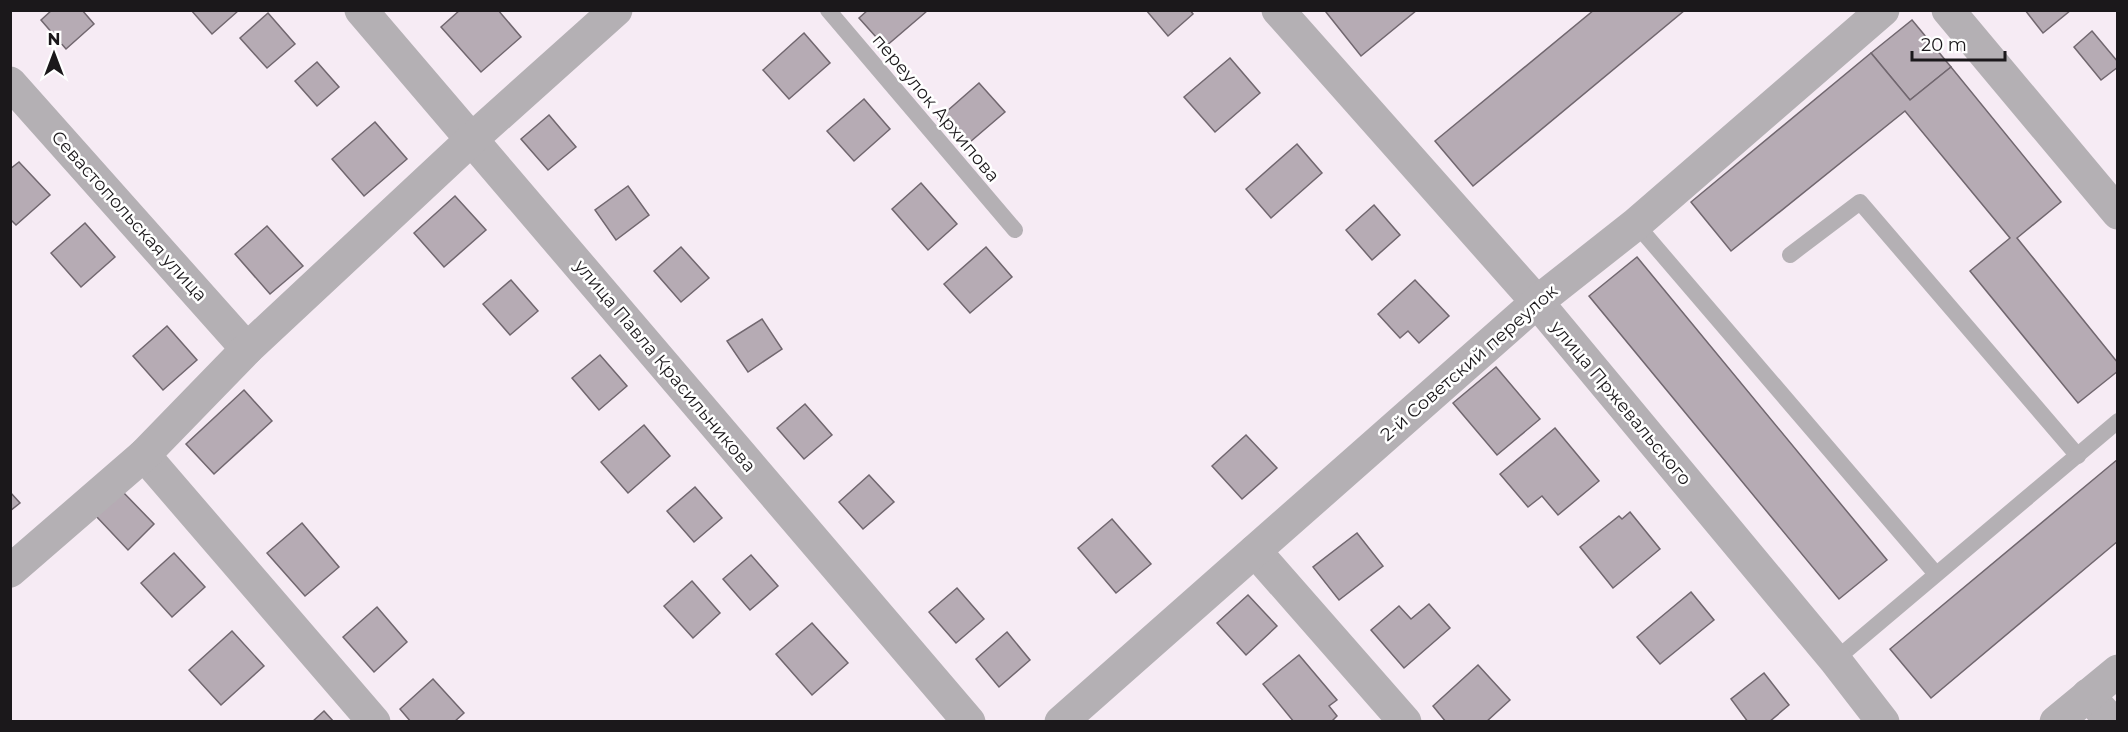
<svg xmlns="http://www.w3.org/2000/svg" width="2128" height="732" font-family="Montserrat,sans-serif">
<rect width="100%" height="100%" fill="#f6ebf4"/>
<g fill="#b6abb4" stroke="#71676f" stroke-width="1.5">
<path d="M52 10H82L94 24 66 49 41 20Z"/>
<path d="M191 10H238V11L212 34Z"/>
<path d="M460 10H498L521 37 481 72 441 27Z"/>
<path d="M868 10H926L927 11 885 47 859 18Z"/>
<path d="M1146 10H1190L1193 14 1168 36Z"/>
<path d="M1328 10H1417L1361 56 1326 12Z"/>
<path d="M1594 10H1685L1473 186 1435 141Z"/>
<path d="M2025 10H2071L2043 33Z"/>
<path d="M268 13 295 44 267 68 240 38Z"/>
<path d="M1912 20 1951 67 1910 100 1871 53Z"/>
<path d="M2092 31 2118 62V67L2101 80 2074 47Z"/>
<path d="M804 33 830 63 789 99 763 70Z"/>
<path d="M1871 53 1910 100 1951 67 2061 202 2017 238 2118 363V371L2078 403 1970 271 2010 238 1905 111 1731 251 1691 202Z"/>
<path d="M1230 58 1260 93 1215 132 1184 97Z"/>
<path d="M317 62 339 87 317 106 295 81Z"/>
<path d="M979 83 1005 112 963 148 938 119Z"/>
<path d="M864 99 890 129 854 161 827 131Z"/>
<path d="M549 115 576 147 548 170 521 139Z"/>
<path d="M375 122 407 159 364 196 332 159Z"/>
<path d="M1297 144 1322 173 1271 218 1246 189Z"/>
<path d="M19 162 50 195 16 225 10 219V169Z"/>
<path d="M921 183 957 224 928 250 892 209Z"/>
<path d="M628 186 649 215 616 240 595 210Z"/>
<path d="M455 196 486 230 444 267 414 233Z"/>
<path d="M1374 205 1400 235 1372 260 1346 230Z"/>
<path d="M85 223 115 257 81 287 51 253Z"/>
<path d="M267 226 303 266 270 294 235 254Z"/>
<path d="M681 247 709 278 681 302 654 271Z"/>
<path d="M986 247 1012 277 970 313 944 284Z"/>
<path d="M1637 257 1887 560 1839 599 1589 296Z"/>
<path d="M511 280 538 311 510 335 483 304Z"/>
<path d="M1415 280 1449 316 1419 343 1408 331 1400 338 1378 314Z"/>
<path d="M762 319 782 349 748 372 727 341Z"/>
<path d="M167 326 197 360 163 390 133 356Z"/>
<path d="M600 355 627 386 599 410 572 378Z"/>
<path d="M1496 367 1540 419 1497 455 1453 403Z"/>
<path d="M244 390 272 421 214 474 186 444Z"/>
<path d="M805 404 832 435 804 459 777 428Z"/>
<path d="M644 425 670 456 628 493 601 462Z"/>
<path d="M1555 428 1599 481 1558 515 1542 496 1528 507 1500 474Z"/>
<path d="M1246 435 1277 468 1242 499 1212 466Z"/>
<path d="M2118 459V541L1931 698 1890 649Z"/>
<path d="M869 475 894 502 863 529 839 502Z"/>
<path d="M695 487 722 518 694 542 667 511Z"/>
<path d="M122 491 154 524 128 550 96 516Z"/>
<path d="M10 492 20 503 10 511Z"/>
<path d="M1630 512 1660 549 1613 588 1580 547 1619 516 1622 519Z"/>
<path d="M1112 519 1151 564 1116 593 1078 548Z"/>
<path d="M302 523 339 567 305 596 267 553Z"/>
<path d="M1357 533 1383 566 1339 600 1313 567Z"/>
<path d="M174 553 205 587 172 617 141 583Z"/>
<path d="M751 555 778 586 750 610 723 579Z"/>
<path d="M692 581 720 613 693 638 664 606Z"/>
<path d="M957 588 984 619 956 643 929 612Z"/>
<path d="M1691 592 1714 620 1660 664 1637 637Z"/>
<path d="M1248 595 1277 626 1246 655 1217 623Z"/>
<path d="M1429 604 1450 628 1404 668 1371 630 1399 606 1411 619Z"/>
<path d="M377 607 407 642 374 672 343 637Z"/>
<path d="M812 623 848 663 812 695 776 654Z"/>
<path d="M232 631 264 666 221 705 189 670Z"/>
<path d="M1007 632 1030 660 999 687 976 659Z"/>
<path d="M1299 655 1337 700 1329 706 1337 716 1331 722H1294L1263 684Z"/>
<path d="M1478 665 1510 700 1486 722H1446L1433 706Z"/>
<path d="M1764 673 1789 705 1769 722H1748L1731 699Z"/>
<path d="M433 679 464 713 454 722H411L400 709Z"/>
<path d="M324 711 334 722H312Z"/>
</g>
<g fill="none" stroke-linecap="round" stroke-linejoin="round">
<g stroke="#b4b0b4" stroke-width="16">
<path d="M828 10 1015 230"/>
<path d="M1636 224 1936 574"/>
<path d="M1790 255 1860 202 2078 456"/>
<path d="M1835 660 2118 421"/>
</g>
<g stroke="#b4b0b4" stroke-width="33">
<path d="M361 10 969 722"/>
<path d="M1278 10 1537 302 1835 660 1883 722"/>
<path d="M1948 10 2118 213"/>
<path d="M10 83 247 349"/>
<path d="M144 455 374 722"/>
<path d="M1255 551 1405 722"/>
<path d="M10 571 144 455 247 349 472 139 616 10"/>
<path d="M2088 695 2112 722"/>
<path d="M1061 722 1537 302 1636 224 1883 10"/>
<path d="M2056 722 2118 671"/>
</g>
</g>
<g text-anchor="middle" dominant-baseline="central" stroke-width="5" stroke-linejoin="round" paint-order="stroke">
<g font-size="18" fill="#1b181b" stroke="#fff">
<text transform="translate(936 108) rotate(50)">переулок Архипова</text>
<text transform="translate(129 216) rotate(48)">Севастопольская улица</text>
<text transform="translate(1469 363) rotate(-41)">2-й Советский переулок</text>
<text transform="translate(665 366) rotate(50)">улица Павла Красильникова</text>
<text transform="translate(1621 403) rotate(50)">улица Пржевальского</text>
</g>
</g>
<rect width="2128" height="732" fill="none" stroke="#1b181b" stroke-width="24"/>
<g transform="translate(54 54)" stroke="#ffffff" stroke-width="4.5" paint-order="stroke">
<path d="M0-4.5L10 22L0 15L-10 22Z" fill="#1b181b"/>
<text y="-9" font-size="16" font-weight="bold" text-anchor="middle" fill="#1b181b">N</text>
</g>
<path d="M1912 51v9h93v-9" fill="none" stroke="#1b181b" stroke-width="3"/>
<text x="1921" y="51" font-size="18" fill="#1b181b" stroke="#ffffff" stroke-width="4.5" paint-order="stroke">20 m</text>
</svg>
